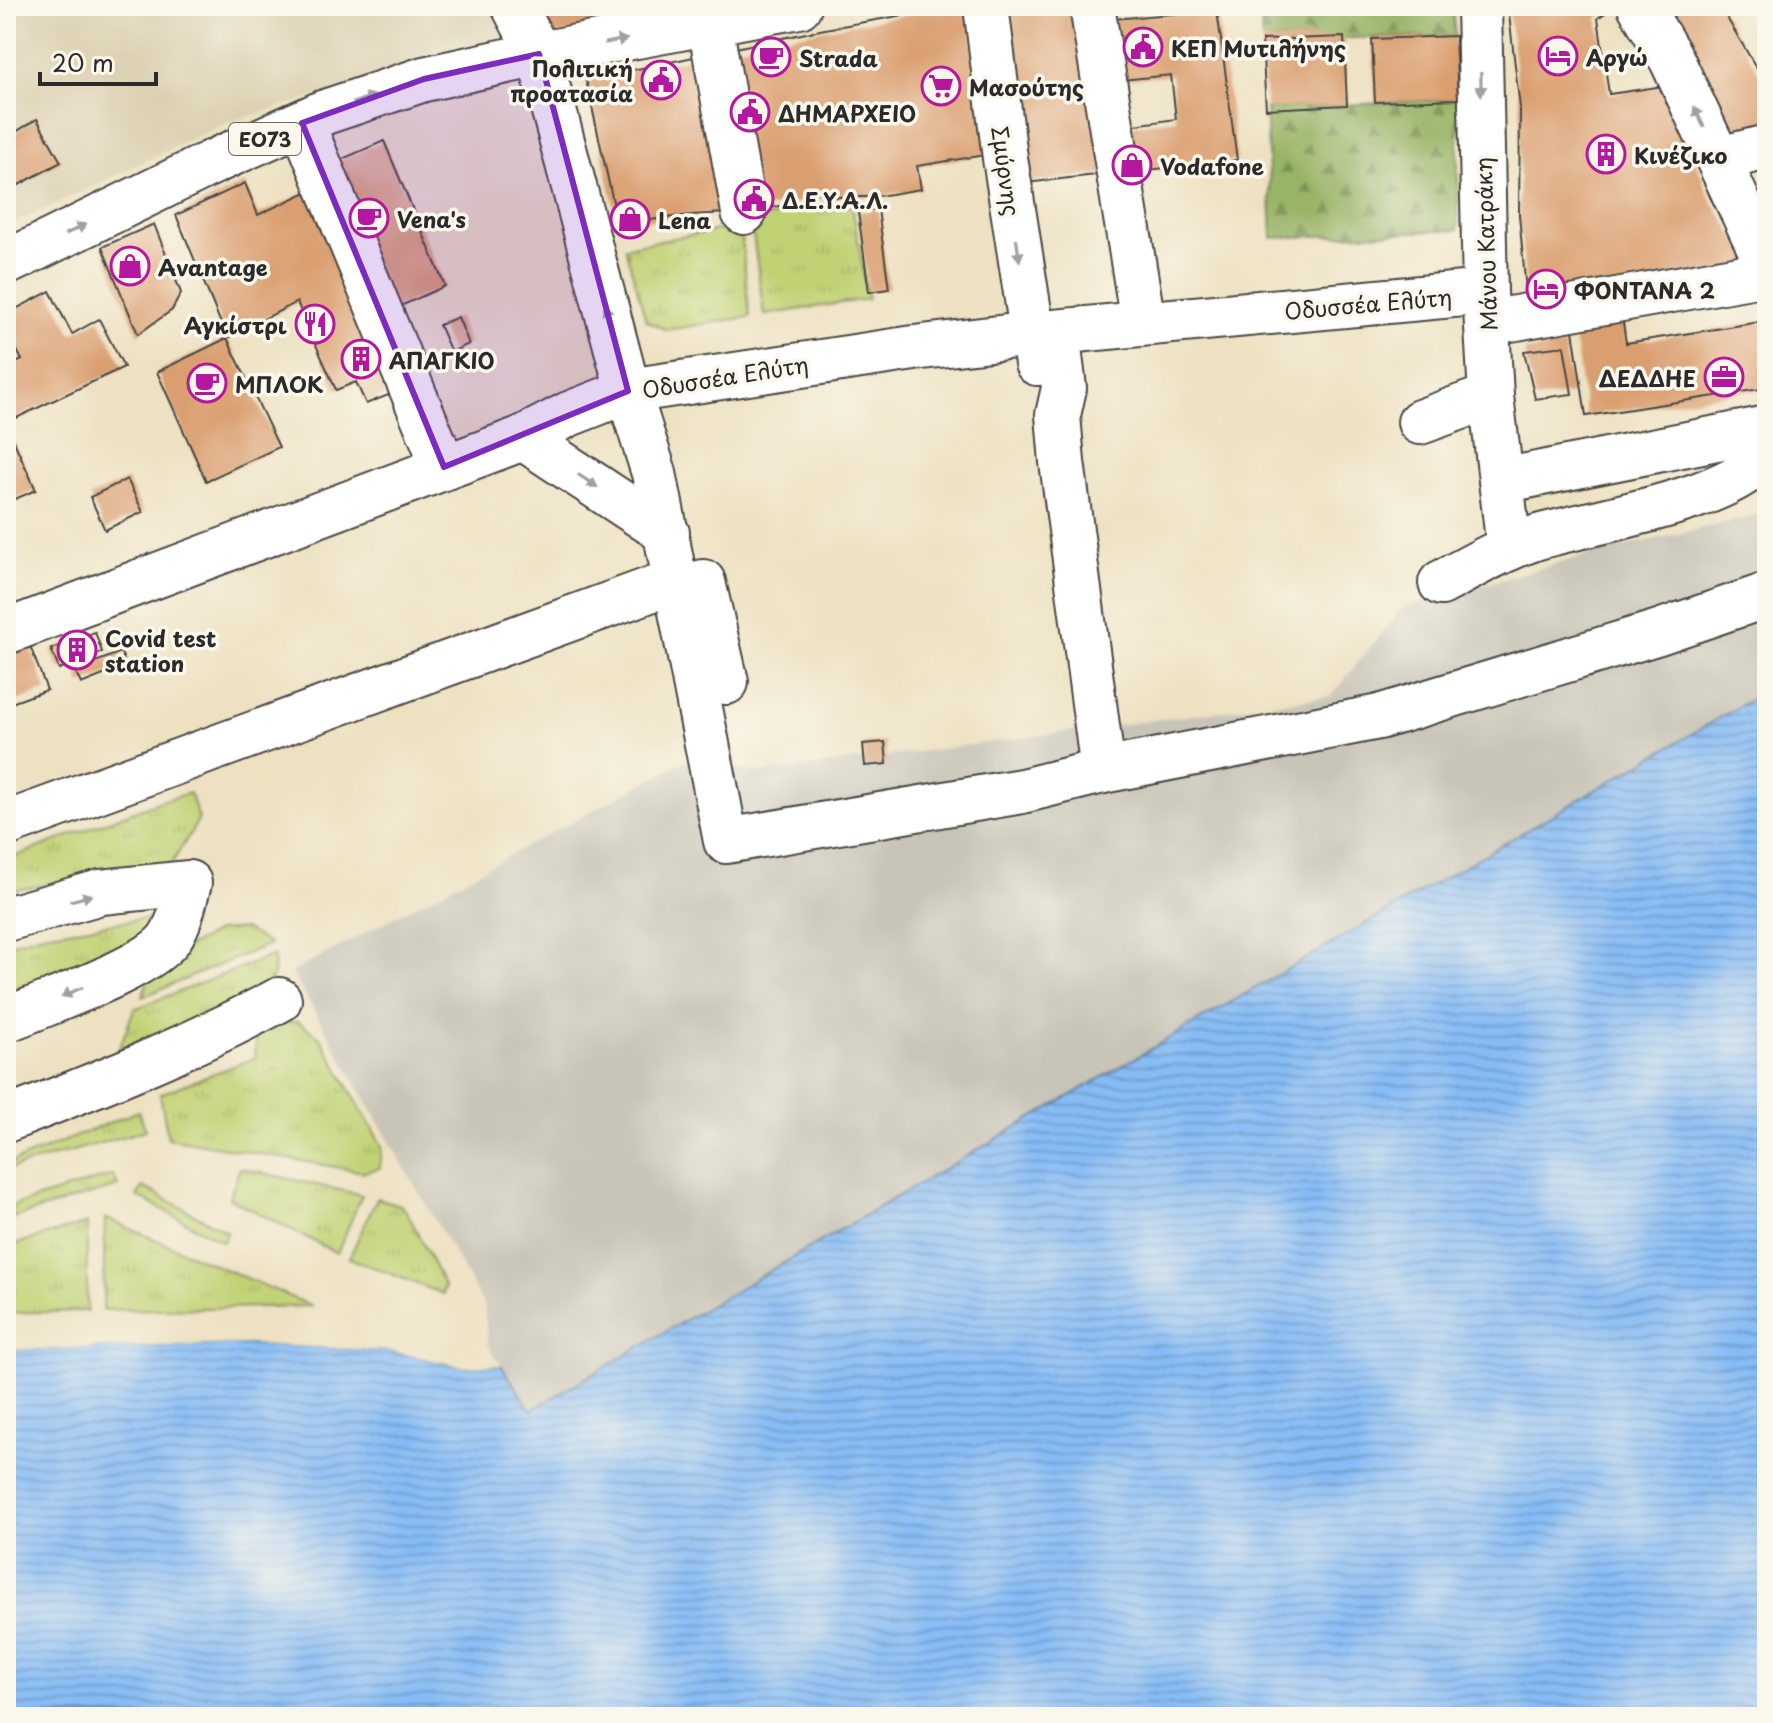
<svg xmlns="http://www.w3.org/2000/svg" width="1773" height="1723" font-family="'Playpen Sans',sans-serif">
<defs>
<pattern id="grass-tufts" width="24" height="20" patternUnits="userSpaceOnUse" patternTransform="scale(2)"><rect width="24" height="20" fill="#c1d275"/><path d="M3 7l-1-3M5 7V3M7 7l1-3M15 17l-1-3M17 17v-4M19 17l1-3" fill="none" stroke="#a6b465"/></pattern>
<pattern id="forest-firs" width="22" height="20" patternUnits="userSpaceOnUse" patternTransform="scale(2)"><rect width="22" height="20" fill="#98b466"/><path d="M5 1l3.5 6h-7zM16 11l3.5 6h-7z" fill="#7c9354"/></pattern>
<pattern id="water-rules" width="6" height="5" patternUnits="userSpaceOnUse" patternTransform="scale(2)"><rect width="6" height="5" fill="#86bcf5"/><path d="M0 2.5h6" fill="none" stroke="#6e99c7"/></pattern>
</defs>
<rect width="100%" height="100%" fill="#fbf7ec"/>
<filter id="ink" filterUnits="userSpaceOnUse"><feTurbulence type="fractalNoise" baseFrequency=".0125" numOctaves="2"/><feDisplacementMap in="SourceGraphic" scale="16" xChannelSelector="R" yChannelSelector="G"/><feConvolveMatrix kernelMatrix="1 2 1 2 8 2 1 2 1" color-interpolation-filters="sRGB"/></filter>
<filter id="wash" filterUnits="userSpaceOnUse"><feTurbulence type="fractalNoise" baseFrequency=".006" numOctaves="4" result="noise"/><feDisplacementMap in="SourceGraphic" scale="32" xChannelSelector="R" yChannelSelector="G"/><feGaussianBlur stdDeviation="1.8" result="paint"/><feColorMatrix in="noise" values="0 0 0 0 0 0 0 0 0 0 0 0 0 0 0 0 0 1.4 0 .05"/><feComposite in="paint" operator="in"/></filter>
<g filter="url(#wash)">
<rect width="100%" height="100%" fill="#ede1c1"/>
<path fill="#dbd0b1" d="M6 6H494L512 38 226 123 6 227Z"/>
<path fill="#c8c4b8" d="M1767 513V690L531 1410 488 1345 484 1305 292 972 685 761 763 773 1331 696 1402 608 1584 556Z"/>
<g fill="url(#grass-tufts)" stroke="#767e50" stroke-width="2">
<path d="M852 205 868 299 764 315 751 219Z"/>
<path d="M740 226 750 317 666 330 646 320 625 247Z"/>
<path d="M190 793 199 819 171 865 6 891V860L158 802Z"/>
<path d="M149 918 157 920 153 940 6 993V945L42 934Z"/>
<path d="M245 929 270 944 142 997 154 965 218 931Z"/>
<path d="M274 955 273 977 260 992 119 1049 134 1009Z"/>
<path d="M298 1022 320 1037 382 1146 380 1168 364 1172 168 1138 160 1094 254 1058 259 1023Z"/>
<path d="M138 1111 146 1130 6 1170V1165Z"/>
<path d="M240 1168 362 1195 337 1253 229 1198Z"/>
<path d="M113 1175 118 1186 6 1220V1208Z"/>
<path d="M143 1187 228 1232 223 1242 137 1196Z"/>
<path d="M377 1198 400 1205 407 1212 445 1287 443 1294 349 1258Z"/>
<path d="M105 1218 312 1306 103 1310Z"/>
<path d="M87 1223V1311L6 1313V1247Z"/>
</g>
<g fill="url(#forest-firs)" stroke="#627048" stroke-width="2">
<path d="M1260 6H1452L1455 36 1262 40Z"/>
<path d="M1458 99V230L1272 238 1266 109Z"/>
</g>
<path fill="url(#water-rules)" stroke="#587490" stroke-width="2" d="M1767 690V1717H6V1350L250 1344 390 1351 465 1367 501 1365 531 1410Z"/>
<path fill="#ede1c1" d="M250 1340 390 1347 465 1363 499 1361 501 1365 465 1367 390 1351 250 1344 6 1350V1346L13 1345Z"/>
<g id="blocks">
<g fill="#da9f6f">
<path d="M536 6H657V7L584 29 549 37Z"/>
<path d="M955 6H968L991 154 917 166 921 189 873 197H832L744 212 690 215 618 224 586 80 825 29Z"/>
<path d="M991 6H1082L1104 174 1026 183Z"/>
<path d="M1508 6H1615L1598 18 1609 94 1664 86 1711 199 1753 266 1527 302 1519 215 1520 108Z"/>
<path d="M1646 6H1720L1767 86V126L1727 149Z"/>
<path d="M1217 10 1237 160 1130 172 1127 126 1176 119 1171 75 1121 80 1114 19Z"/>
<path d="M1455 36 1458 99 1375 102 1372 39Z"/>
<path d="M1344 37 1347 105 1266 109 1262 40Z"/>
<path d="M6 119 14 133 37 119 61 162 6 192Z"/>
<path d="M384 141 445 286 361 324 391 394 366 404 356 382 336 390 297 302 227 338 176 215 245 183 258 215 311 190 335 162Z"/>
<path d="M878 209 889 289 869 292 858 212Z"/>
<path d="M154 224 181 293 172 310 138 334 102 247Z"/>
<path d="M50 291 72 334 99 319 124 367 6 423V368L22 360 6 329V314Z"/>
<path d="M1621 309 1626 343 1767 321V388L1586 416 1571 317Z"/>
<path d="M458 317 469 344 451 352 439 325Z"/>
<path d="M227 338 279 447 206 481 157 372Z"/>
<path d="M1564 346 1572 394 1535 399 1524 351Z"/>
<path d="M6 424 36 490 6 503Z"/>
<path d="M127 479 143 512 105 530 90 497Z"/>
<path d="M95 632 102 652 59 669 51 649Z"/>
<path d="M30 646 47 690 6 705V655Z"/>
<path d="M121 652 126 666 81 684 75 670Z"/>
<path d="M885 742 887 764 865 766 863 744Z"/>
</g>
</g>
</g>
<g filter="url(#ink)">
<use href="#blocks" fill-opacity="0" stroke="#484642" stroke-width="2"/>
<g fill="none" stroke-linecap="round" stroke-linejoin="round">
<defs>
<g id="minor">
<path d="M514 6 539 54 628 391 654 473 726 841 1022 791 1103 771 1379 717 1659 632 1767 595"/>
<path d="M986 6 1005 158 1037 363"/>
<path d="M1092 6 1143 323"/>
<path d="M1479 6 1485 292 1491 396 1509 548"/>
<path d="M1640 6 1672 60 1767 264"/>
<path d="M710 24 744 212"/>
<path d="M302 123 444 467"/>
<path d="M1719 159 1767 147"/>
<path d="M1488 323 1767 273"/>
<path d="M1057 332 1064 388 1058 415 1062 462 1103 771"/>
<path d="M1420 422 1491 396"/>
<path d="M523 438 667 533"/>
<path d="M1502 481 1767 428"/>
<path d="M703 582 726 682"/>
<path d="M1441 583C1471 567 1502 549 1535 538 1583 522 1753 499 1767 446"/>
<path d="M6 632 523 438 569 414 628 391 914 348 1033 334 1485 292"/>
<path d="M6 824 674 581"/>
<path d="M6 919 101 892 189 883C184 901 181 920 171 936 153 967 43 1004 6 1020"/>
<path d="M6 1120C98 1084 192 1047 279 1000"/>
</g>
<path id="major" d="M6 263 215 161 325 112 424 79 539 54 799 6"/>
</defs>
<use href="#minor" stroke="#484642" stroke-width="48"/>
<use href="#major" stroke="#484642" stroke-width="48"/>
<use href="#minor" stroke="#fff" stroke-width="44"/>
<use href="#major" stroke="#fff" stroke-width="44"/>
</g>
<defs><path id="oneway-solid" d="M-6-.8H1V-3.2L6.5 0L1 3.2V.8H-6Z" transform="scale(2)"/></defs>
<g fill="#a0a0a0">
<use href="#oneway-solid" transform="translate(616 41) rotate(-10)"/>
<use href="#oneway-solid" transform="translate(1481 84) rotate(89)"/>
<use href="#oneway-solid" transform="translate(364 99) rotate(-19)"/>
<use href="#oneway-solid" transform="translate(1699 117) rotate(-116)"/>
<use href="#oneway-solid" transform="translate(76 229) rotate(-26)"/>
<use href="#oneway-solid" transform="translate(1018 250) rotate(82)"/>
<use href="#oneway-solid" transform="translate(608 315) rotate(-105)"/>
<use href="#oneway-solid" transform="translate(588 481) rotate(33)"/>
<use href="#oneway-solid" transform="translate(81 898) rotate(-16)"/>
<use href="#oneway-solid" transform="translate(72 992) rotate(157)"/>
</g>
</g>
<path fill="#7b2cbf" fill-opacity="0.2" stroke="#7b2cbf" stroke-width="6" stroke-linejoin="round" d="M539 54 628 391 444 467 302 123 424 79Z"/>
<defs>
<symbol id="civic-ring" viewBox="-11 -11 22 22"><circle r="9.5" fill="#fbf7ec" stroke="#b5179e" stroke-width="1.5"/><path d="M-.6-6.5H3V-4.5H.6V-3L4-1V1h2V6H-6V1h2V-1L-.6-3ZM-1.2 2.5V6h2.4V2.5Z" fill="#b5179e"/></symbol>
<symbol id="hotel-ring" viewBox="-11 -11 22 22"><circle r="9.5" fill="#fbf7ec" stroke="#b5179e" stroke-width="1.5"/><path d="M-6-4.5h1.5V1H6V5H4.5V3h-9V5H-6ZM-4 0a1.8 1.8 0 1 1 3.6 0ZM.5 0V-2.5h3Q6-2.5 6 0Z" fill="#b5179e"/></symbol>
<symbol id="cafe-ring" viewBox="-11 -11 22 22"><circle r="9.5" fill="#fbf7ec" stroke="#b5179e" stroke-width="1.5"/><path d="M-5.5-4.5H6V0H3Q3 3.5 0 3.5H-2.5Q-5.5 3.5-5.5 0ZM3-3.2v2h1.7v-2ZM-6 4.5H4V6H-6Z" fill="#b5179e"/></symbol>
<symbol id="supermarket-ring" viewBox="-11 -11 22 22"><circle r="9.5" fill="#fbf7ec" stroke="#b5179e" stroke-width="1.5"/><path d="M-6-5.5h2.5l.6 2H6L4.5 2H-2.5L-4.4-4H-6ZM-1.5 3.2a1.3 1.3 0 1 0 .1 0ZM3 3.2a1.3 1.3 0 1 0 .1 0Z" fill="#b5179e"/></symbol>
<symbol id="building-ring" viewBox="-11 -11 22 22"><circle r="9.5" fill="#fbf7ec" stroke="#b5179e" stroke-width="1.5"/><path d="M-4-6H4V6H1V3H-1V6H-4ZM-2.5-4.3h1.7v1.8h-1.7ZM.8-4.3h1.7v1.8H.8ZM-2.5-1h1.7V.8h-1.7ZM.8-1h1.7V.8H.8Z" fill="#b5179e"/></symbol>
<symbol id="shop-ring" viewBox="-11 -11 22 22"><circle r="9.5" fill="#fbf7ec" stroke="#b5179e" stroke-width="1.5"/><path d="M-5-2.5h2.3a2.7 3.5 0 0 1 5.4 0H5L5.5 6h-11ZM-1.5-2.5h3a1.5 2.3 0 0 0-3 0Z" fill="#b5179e"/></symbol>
<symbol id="restaurant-ring" viewBox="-11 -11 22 22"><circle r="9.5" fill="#fbf7ec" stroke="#b5179e" stroke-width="1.5"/><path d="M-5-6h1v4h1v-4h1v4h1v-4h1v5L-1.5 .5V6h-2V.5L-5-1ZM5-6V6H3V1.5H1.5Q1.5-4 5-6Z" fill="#b5179e"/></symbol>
<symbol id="office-ring" viewBox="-11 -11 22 22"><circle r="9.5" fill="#fbf7ec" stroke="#b5179e" stroke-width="1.5"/><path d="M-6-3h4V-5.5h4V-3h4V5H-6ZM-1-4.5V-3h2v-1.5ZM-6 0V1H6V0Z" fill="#b5179e"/></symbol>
</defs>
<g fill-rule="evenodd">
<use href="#civic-ring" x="1121" y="25" width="44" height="44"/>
<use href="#hotel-ring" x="1536" y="34" width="44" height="44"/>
<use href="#cafe-ring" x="749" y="35" width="44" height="44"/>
<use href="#civic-ring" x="639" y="58" width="44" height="44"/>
<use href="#supermarket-ring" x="919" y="64" width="44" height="44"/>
<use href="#civic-ring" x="728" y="90" width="44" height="44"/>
<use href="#building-ring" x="1584" y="132" width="44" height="44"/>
<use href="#shop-ring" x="1110" y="143" width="44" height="44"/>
<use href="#civic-ring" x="732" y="177" width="44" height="44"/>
<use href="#cafe-ring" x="347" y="196" width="44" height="44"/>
<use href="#shop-ring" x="608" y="197" width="44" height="44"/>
<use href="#shop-ring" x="108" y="244" width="44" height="44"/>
<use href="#hotel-ring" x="1524" y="267" width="44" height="44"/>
<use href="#restaurant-ring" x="293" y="302" width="44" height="44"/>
<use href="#building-ring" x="339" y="337" width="44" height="44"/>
<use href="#office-ring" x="1702" y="355" width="44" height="44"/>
<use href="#cafe-ring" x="185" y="361" width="44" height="44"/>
<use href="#building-ring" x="55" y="628" width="44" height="44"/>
</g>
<g text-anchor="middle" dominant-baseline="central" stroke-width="7" stroke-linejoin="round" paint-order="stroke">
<rect fill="#fbf7ec" stroke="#696865" stroke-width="2" x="229" y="123" width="72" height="32" rx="6"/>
<g font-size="20" font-weight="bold" fill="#2b2b2b">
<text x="265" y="139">ΕΟ73</text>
</g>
<g font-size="22" font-weight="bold" fill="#2b2b2b" stroke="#fbf7ec" text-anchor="start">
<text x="1171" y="47">ΚΕΠ Μυτιλήνης</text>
<text x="1586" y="56">Αργώ</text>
<text x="799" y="57">Strada</text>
<text x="633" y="67" text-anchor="end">Πολιτική<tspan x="633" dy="25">προατασία</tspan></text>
<text x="969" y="86">Μασούτης</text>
<text x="778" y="112">ΔΗΜΑΡΧΕΙΟ</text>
<text x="1634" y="154">Κινέζικο</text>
<text x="1160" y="165">Vodafone</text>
<text x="782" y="199">Δ.Ε.Υ.Α.Λ.</text>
<text x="397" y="218">Vena's</text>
<text x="658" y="219">Lena</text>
<text x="158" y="266">Avantage</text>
<text x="1574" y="289">ΦΟΝΤΑΝΑ 2</text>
<text x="287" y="324" text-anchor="end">Αγκίστρι</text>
<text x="389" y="359">ΑΠΑΓΚΙΟ</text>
<text x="1696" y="377" text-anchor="end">ΔΕΔΔΗΕ</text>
<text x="235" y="383">ΜΠΛΟΚ</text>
<text x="105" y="637">Covid test<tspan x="105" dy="25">station</tspan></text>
</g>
<g font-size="22" fill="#2b2b2b" stroke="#fbf7ec">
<text transform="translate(1007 171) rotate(82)">Σμύρνης</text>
<text transform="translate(1485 244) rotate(-92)">Μάνου Κατράκη</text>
<text transform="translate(1368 303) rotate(-5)">Οδυσσέα Ελύτη</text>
<text transform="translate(725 376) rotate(-9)">Οδυσσέα Ελύτη</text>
</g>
</g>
<rect width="1773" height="1723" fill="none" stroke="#fbf7ec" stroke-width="32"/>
<path d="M40 72v12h116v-12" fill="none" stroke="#2b2b2b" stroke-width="4"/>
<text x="52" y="72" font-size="24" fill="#2b2b2b" stroke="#fbf7ec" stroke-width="6" paint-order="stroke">20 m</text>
</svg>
